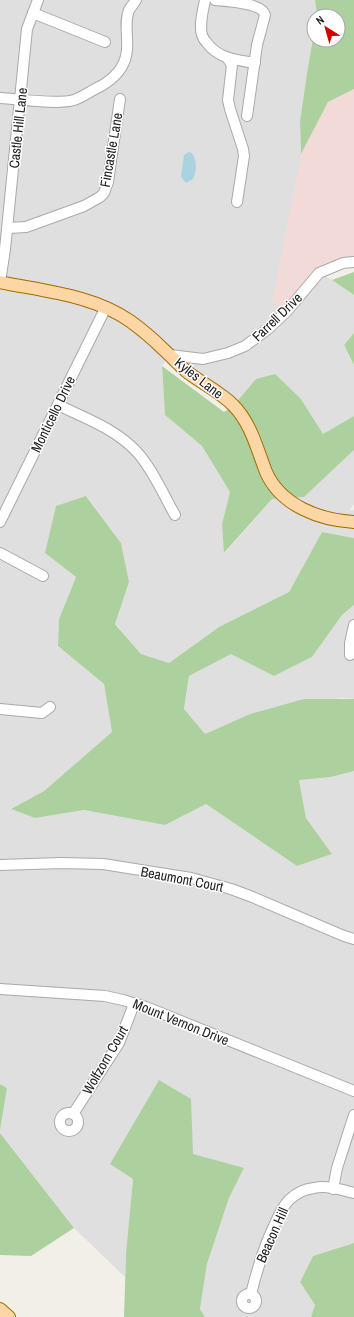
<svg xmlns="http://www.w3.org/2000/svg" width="354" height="1317" font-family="'Archivo Narrow',sans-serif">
<rect width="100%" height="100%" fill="#f2efe9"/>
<g fill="#e0dfdf">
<path d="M0 0H315L317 16H314V32L307 73 300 121 301 154 319 273 332 280 354 295V333L344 345 354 365V416L323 435 301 399 234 405 170 355 162 366 165 415 202 446 230 492 222 524 225 553 272 499 304 497 354 450V504L350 510H354V538L322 532 289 592 219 627 169 663 141 654 115 623 129 582 121 543 87 496 45 553 76 577 59 619 58 646 104 684 112 732 44 791 11 809 35 818 84 810 165 825 206 804 297 866 332 854 306 818 299 779 331 777 354 771V1243L313 1256 300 1282 315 1305 311 1317H205L200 1309 207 1264 229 1198 244 1168 111 1164 133 1179 126 1253 125 1277 74 1228 0 1133 7 1088 0 1084Z"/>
<path d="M354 605V699L341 698 250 714 205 734 184 710 189 676 231 653 274 676 312 657 342 615Z"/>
</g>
<path fill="#f2dad9" d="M354 89V262L329 269 287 311 272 303 301 154 328 102Z"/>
<g fill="#add19e">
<path d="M315 0H354V89L328 102 301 154 300 121 307 73 314 32V40H338V16H317Z"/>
<path d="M354 272V295L332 280Z"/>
<path d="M354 333V365L344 345Z"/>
<path d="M162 366 224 412 234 405 256 379 275 374 301 399 323 434 354 416V450L304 497 272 499 224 553 222 524 230 492 202 446 165 415Z"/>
<path d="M86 496 121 543 129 582 115 624 141 654 169 663 219 627 289 592 322 532 354 538V605L342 615 312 657 274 676 231 654 189 676 184 709 205 734 250 714 304 699H354V771L331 777 299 780 306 818 332 854 297 866 206 804 165 825 84 810 35 818 11 809 44 791 112 732 104 684 58 646 59 619 76 577 45 553 56 506Z"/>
<path d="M159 1080 191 1099 193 1154 244 1168 229 1198 207 1264 200 1309 205 1317H124L126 1253 133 1179 110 1164Z"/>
<path d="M0 1084 7 1088 0 1131Z"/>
<path d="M0 1133 74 1228 31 1256 0 1255Z"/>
<path d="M354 1243V1317H311L315 1305 300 1282 313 1256Z"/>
</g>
<path fill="#aad3df" d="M189 152 192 153C197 162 197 170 193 179L186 183 181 177 184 155Z"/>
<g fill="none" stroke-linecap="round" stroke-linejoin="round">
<defs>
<g id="minor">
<path d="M205 0C203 11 199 24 202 35 203 38 205 41 207 43 219 59 237 60 255 63"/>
<path d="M215 0C227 1 262 3 265 15L257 45 247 116"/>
<path d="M33 13 105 42"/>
<path d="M228 59 232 65 228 100 230 109 243 149 244 156 237 202"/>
<path d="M0 98C20 99 56 105 74 100 83 97 92 90 101 86 113 79 123 70 126 56 130 41 123 25 129 10 131 7 134 3 136 0"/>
<path d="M8 228 26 227 84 206 100 197 104 193 108 182 120 99"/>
<path d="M0 282 5 249 27 29 38 0"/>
<path d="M170 355 203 359 228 353 245 346 268 329 287 311 319 273 343 263 354 262"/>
<path d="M58 405C85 418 116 429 137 452 153 470 163 494 175 515"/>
<path d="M0 522 106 307"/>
<path d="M0 553 43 576"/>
<path d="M350 655V643L354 625"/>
<path d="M0 709 42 713 50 707"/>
<path d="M0 865 61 863 103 864 191 878 231 889 250 896 344 936 354 939"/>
<path d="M0 989 105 996 123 1000 146 1007 354 1091"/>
<circle cx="69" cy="1122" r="9"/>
<path d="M73 1114 119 1043 134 1004"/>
<path d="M333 1189 337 1168 354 1115"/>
<circle cx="249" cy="1301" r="7"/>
<path d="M251 1294C257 1270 263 1248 274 1226 278 1217 282 1207 289 1200 296 1193 305 1189 314 1188 327 1185 342 1190 354 1193"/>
</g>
<g id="major">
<path d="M0 282C43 291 93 295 130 321 141 329 152 338 162 348 170 355 178 364 186 371 201 383 219 391 233 405 251 423 257 449 266 472 281 506 320 520 354 522"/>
<path d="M0 1309 9 1317"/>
</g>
</defs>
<use href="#minor" stroke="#a9a9a9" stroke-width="12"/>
<use href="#major" stroke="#a06b00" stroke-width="14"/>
<use href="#minor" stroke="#fff" stroke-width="10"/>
<use href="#major" stroke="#fcd6a4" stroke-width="12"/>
</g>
<g text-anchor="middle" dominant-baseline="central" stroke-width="3" stroke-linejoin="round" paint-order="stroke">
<g font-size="14" fill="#222" stroke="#fff">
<text transform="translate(18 128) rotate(-84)">Castle Hill Lane</text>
<text transform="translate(111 150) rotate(-80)">Fincastle Lane</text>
<text transform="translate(277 317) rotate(-44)">Farrell Drive</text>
<text transform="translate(199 378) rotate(38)">Kyles Lane</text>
<text transform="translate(53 414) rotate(-64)">Monticello Drive</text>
<text transform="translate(182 879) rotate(11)">Beaumont Court</text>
<text transform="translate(181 1022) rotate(22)">Mount Vernon Drive</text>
<text transform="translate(105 1060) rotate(-60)">Wolfzorn Court</text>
<text transform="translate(272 1235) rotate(-66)">Beacon Hill</text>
</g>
</g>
<g transform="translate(326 28) rotate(323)"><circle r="19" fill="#ffffff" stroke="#a7a7a7"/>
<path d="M0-3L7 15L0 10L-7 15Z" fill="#d40000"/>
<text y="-6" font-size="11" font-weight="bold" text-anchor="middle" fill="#222222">N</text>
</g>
</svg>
